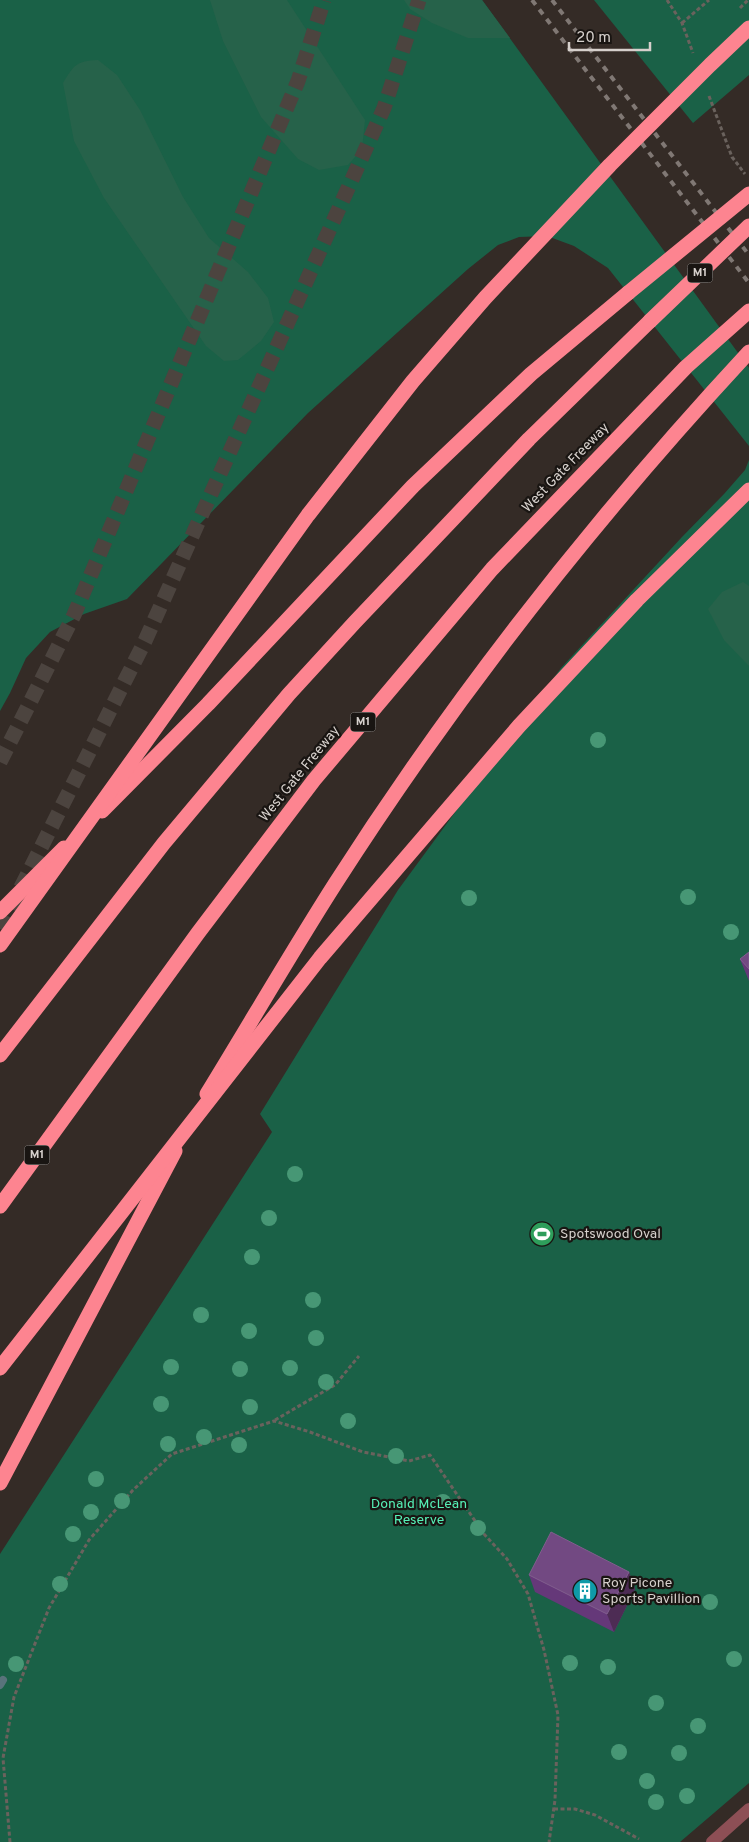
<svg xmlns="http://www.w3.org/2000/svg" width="749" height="1842" font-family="Overpass,sans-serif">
<rect width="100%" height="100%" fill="#342b26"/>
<g fill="#1a6147">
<path d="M0 0H482L749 368V446L608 268 574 246 547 236 519 237 498 245 468 269 308 413 127 599 84 614 50 632 26 658 10 693 0 711Z"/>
<path d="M594 0H749V75L693 123Z"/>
<path d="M749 460V1783L680 1842H0V1554L272 1132 260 1114 398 890 561 668 682 537 724 494 745 470Z"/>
</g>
<g fill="#26624a">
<path d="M210 0H287L365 120 362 149 348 165 319 170 298 159 261 117 223 41Z"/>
<path d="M404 0H482L510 38H468L432 23 410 9Z"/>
<path d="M98 60 117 75 140 110 183 197 209 238 248 272 268 298 274 322 261 341 238 360 224 361 206 346 104 198 74 141 63 83C74 65 76 61 98 60Z"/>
<path d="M743 582 749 586V666L724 640 708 609 722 592Z"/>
</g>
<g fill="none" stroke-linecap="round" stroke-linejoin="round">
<path stroke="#59737b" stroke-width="8" d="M0 1685 3 1680"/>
<g stroke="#4c443f" stroke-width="15" stroke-dasharray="15 8" stroke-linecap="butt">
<path d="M0 762 74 615 298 81 324 0"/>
<path d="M0 929 145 641 384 108 419 0"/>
</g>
<g stroke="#6a625d" stroke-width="3" stroke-dasharray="4 2.5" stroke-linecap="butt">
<path d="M667 0 682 23 693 53"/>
<path d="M682 23 709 0"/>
<path d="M709 96 732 157 745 174"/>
<path d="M275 1420 335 1385 359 1356"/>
<path d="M554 1809H575L595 1815 639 1839"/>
<path d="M10 1842 3 1758 14 1697 49 1608 89 1540 133 1490 172 1454 274 1421 310 1432 363 1452 409 1461 430 1455 484 1534 507 1559 528 1594 544 1650 558 1715 555 1800 549 1842"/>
</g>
<path stroke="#8d4f55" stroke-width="12" d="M712 1842 749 1809"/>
<g stroke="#fd8490" stroke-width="15">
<path d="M102 811 208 704 413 486 531 374 628 293"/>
<path d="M0 912 64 848"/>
<path d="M0 1055 164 843 289 694 355 622 529 439 650 321"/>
<path d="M207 1094C250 1024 291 953 335 884 456 695 596 517 749 352"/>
<path d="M0 1206 198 933 314 780 492 569 686 367 749 311"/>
<path d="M0 1483 175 1151"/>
</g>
<g stroke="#807874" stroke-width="4" stroke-dasharray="6 6" stroke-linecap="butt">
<path d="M532 0 749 283"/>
<path d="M552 0 749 255"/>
</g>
<path stroke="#6a625d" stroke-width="3" stroke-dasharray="4 2.5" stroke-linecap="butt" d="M740 8 748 0"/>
<g stroke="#fd8490" stroke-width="15">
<path d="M628 293 749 194"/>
<path d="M650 321 749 226"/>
<path d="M0 945 308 515 413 381 485 298 610 165 710 65 749 28"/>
<path d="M0 1368 320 958 519 726 637 600 749 490"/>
</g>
</g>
<g fill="#479775">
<circle cx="598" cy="740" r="8"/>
<circle cx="688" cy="897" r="8"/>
<circle cx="469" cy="898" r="8"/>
<circle cx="731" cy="932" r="8"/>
<circle cx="295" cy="1174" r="8"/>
<circle cx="269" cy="1218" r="8"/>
<circle cx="252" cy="1257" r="8"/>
<circle cx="313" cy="1300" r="8"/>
<circle cx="201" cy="1315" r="8"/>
<circle cx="249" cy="1331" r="8"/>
<circle cx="316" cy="1338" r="8"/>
<circle cx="171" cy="1367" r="8"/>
<circle cx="290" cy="1368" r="8"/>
<circle cx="240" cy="1369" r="8"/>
<circle cx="326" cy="1382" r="8"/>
<circle cx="161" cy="1404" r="8"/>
<circle cx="250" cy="1407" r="8"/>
<circle cx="348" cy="1421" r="8"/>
<circle cx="204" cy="1437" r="8"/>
<circle cx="168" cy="1444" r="8"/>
<circle cx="239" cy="1445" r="8"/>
<circle cx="396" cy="1456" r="8"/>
<circle cx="96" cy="1479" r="8"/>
<circle cx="122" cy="1501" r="8"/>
<circle cx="443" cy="1502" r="8"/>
<circle cx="91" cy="1512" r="8"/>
<circle cx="478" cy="1528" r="8"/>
<circle cx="73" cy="1534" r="8"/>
<circle cx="60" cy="1584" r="8"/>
<circle cx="710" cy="1602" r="8"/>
<circle cx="734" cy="1659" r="8"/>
<circle cx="570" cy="1663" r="8"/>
<circle cx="16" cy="1664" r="8"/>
<circle cx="608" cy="1667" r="8"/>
<circle cx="656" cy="1703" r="8"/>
<circle cx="698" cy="1726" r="8"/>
<circle cx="619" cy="1752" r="8"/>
<circle cx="679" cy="1753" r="8"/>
<circle cx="647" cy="1781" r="8"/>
<circle cx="687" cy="1796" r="8"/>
<circle cx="656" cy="1802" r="8"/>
</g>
<g fill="#653879">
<path d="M749 952V981L740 959Z"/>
<path d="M629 1572 635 1589 614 1632 535 1592 529 1575Z"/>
</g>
<path fill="#4d2c54" d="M629 1572 635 1589 614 1632 607 1614Z"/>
<g fill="#724982" stroke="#815e8e">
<path d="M749 952V969L740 959Z"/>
<path d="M551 1532 629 1572 607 1614 529 1575Z"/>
</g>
<defs>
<symbol id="stadium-disc" viewBox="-11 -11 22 22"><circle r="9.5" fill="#2e9e5b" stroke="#191512"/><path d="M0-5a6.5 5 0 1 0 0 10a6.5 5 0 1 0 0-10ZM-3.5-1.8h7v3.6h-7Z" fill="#fff"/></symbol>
<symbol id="building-disc" viewBox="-11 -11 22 22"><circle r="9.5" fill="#0f9aa8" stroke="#191512"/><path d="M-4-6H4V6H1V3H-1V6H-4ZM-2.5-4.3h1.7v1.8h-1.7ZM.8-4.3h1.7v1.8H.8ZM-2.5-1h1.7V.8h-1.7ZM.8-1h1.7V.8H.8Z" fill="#fff"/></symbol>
</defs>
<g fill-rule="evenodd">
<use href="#stadium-disc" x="528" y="1220" width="28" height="28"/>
<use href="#building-disc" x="571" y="1577" width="28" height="28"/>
</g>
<g text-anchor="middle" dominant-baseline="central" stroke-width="4.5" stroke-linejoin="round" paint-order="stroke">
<g fill="#191512" stroke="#9d9894" stroke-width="1">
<rect x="687.5" y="263.5" width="25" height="19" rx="4"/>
<rect x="350.5" y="712.5" width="25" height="19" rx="4"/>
<rect x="24.5" y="1145.5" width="25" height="19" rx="4"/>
</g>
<g font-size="12" font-weight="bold" fill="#d6d0cc">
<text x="700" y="273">M1</text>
<text x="363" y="722">M1</text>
<text x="37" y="1155">M1</text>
</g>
<g font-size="14" fill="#d6d0cc" stroke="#191512">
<text transform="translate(566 468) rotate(-46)">West Gate Freeway</text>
<text transform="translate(300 774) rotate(-51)">West Gate Freeway</text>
</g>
<g font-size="14" fill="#d6d0cc" stroke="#191512" text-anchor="start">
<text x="560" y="1234">Spotswood Oval</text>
<text x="602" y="1583">Roy Picone<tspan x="602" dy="16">Sports Pavillion</tspan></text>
</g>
<g font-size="14" fill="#56f0b6" stroke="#191512">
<text x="419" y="1504">Donald McLean<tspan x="419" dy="16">Reserve</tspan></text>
</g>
</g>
<path d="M569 42v8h81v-8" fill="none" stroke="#d6d0cc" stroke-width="2.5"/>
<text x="576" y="42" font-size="15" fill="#d6d0cc" stroke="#191512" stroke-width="4" paint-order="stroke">20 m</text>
</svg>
